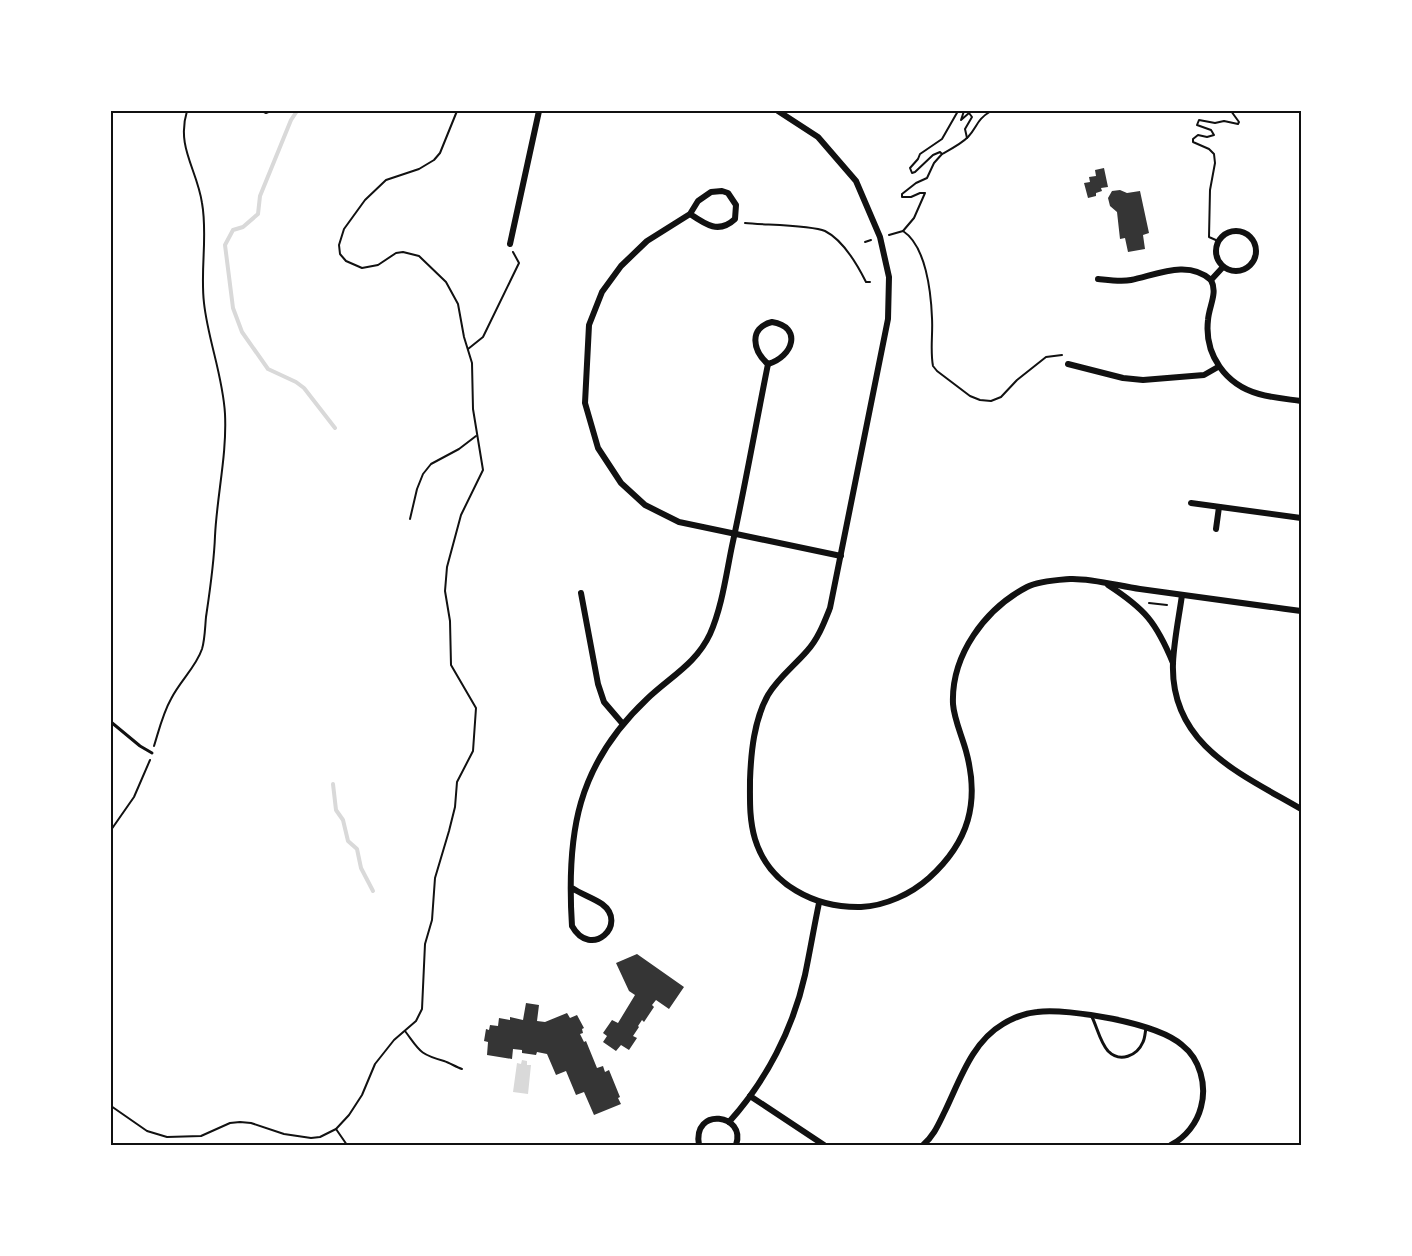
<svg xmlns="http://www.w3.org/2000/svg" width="1412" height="1256" font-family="Montserrat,sans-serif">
<rect width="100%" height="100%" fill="#fff"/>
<path fill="#d9d9d9" d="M522 1060 527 1061V1065H531L528 1094 513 1092 517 1063 521 1064Z"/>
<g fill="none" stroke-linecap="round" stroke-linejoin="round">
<g stroke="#d9d9d9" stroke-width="4">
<path d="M297 111 291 120 260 196 258 214 243 227 233 230 225 245 233 308 242 332 268 369 296 382 304 388 335 428"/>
<path d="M333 784 336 810 343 820 348 841 357 849 361 868 373 891"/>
</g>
</g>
<g fill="#353535">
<path d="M1104 168 1108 187 1101 188 1102 191 1096 193V196L1088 198 1084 183 1090 182 1089 177 1096 176 1095 170Z"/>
<path d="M1120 190 1127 193 1140 191 1149 233 1143 235 1145 249 1128 252 1125 238 1120 239 1117 212 1110 206 1108 198 1112 191Z"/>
<path d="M637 954 684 987 669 1009 656 1000 652 1005 654 1007 644 1022 642 1020 638 1026 639 1027 633 1036 637 1038 629 1050 621 1045 616 1051 603 1042 607 1036 603 1033 612 1020 618 1023 635 995 629 991 616 963Z"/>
<path d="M526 1003 539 1005 537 1021 545 1022 567 1013 570 1018 577 1015 584 1028 582 1029 583 1033 580 1034 584 1042 586 1041 597 1068 603 1066 605 1072 609 1070 620 1097 618 1098 621 1104 594 1115 584 1092 576 1095 566 1071 556 1075 547 1054 537 1052 536 1055 522 1053V1050L513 1049 512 1059 487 1055 488 1042 484 1041 486 1029 489 1030 490 1025 498 1026 499 1018 510 1020V1017L523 1020Z"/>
</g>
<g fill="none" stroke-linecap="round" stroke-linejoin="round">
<g stroke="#111" stroke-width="2">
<path d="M262 111 266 113 271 111"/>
<path d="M964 111 961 120 969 113 972 117 965 129 967 138"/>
<path d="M942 154C951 149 961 144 968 137 978 126 976 120 991 111"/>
<path d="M745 223C762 225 811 225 825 231 843 240 857 264 866 282H870"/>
<path d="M903 231 914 218 925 193H920L911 197H902V194L916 183 927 178 934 163 942 154 940 152 933 155 915 172 912 173 910 168 918 159 920 154 942 139 958 111"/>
<path d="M889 235 903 231C926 246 931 292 932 318 933 334 930 350 933 366L937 371 970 396 980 400 991 401 1001 397 1017 380 1046 357 1062 355"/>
<path d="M1218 241 1209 237 1210 190 1215 163 1214 154 1209 149 1193 142V139L1198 135 1207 137 1214 135 1211 130 1197 125 1199 120 1215 123 1224 121 1238 124 1239 122 1231 111"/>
<path d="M865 242 871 240"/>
<path d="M468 349 483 337 519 263 513 252"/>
<path d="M410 519 417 489 423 474 431 464 459 449 476 436"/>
<path d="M1149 603 1167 605"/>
<path d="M154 746C159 730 163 713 171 699 180 681 196 667 202 649 205 639 205 627 206 617 210 590 214 564 215 536 217 495 227 455 225 414 223 376 208 340 204 303 200 269 208 236 202 203 197 169 176 147 187 111"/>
<path d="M111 830 134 797 150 760"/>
<path d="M405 1031C420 1051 419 1054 444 1061 450 1063 456 1067 462 1069"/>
<path d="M111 1106 147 1131 167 1137 201 1136 230 1123 240 1122 251 1123 284 1134 311 1138 320 1137 336 1129 349 1115 362 1095 375 1064 394 1040 416 1021 422 1009 425 944 432 920 435 878 449 831 455 807 457 782 473 751 476 708 451 665 450 621 445 591 447 567 461 515 483 470 473 409 472 363 464 337 458 304 446 282 419 256 403 252 396 253 378 265 362 268 346 261 340 254 339 245 344 229 365 200 386 180 419 169 434 160 440 153 457 111"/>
<path d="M336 1129 347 1145"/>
</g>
<g stroke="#111" stroke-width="3">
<path d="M111 722 140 746 152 753"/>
<path d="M1092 1017C1097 1027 1100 1042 1108 1051 1120 1063 1137 1056 1143 1042 1145 1038 1145 1033 1146 1028"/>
</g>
<g stroke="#111" stroke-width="6">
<path d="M778 111 818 137 856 181 880 237 889 277 888 319 830 608C824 623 818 639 807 651 794 666 778 678 768 695 754 720 751 752 750 780 750 799 749 819 755 839 769 885 815 908 861 907 885 906 911 894 929 878 969 842 980 802 966 751 962 736 954 719 953 704 951 655 985 609 1027 587 1038 581 1058 580 1070 579 1091 578 1119 586 1140 589 1193 596 1247 604 1301 611"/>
<path d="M690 214C706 225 719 234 735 219L736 205 728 193 722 191 711 192 698 201 690 214 647 241 621 266 602 292 589 325 585 403 598 448 621 483 645 505 679 522 841 556"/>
<circle cx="1236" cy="251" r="20"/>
<path d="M510 244 539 111"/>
<path d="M1223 267 1211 280C1218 293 1209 306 1208 320 1204 355 1226 385 1259 394 1273 398 1287 399 1301 401"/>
<path d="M1098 279C1108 280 1121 282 1131 280 1156 275 1188 259 1211 280"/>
<path d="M772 322C803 327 793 357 768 364 753 351 748 328 772 322Z"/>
<path d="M1068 364 1123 378 1143 380 1204 375 1218 367"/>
<path d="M1191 503 1301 518"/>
<path d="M1216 529 1219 507"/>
<path d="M1108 585C1145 609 1156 622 1173 663"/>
<path d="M581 593 598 684 604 702 622 723"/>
<path d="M1182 595C1179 617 1174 640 1173 663 1170 745 1241 774 1301 809"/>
<path d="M572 888C581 894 593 898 602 904 629 924 591 960 572 926 566 833 577 765 647 699 670 677 696 664 710 634 722 607 726 575 732 546 745 486 756 424 768 364"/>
<path d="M750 1096 824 1145"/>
<path d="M729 1122C766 1081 793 1029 805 975 810 951 814 927 819 903"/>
<path d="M699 1145C692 1106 747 1114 736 1145"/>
<path d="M923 1145C934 1136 939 1123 945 1111 960 1080 972 1042 1003 1024 1013 1018 1025 1013 1037 1012 1070 1008 1157 1023 1182 1045 1200 1059 1207 1085 1201 1107 1197 1123 1186 1137 1171 1145"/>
</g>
</g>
<rect width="1412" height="1256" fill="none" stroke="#ffffff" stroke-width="225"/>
<rect x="112" y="112" width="1188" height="1032" fill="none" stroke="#111" stroke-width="2"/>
</svg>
